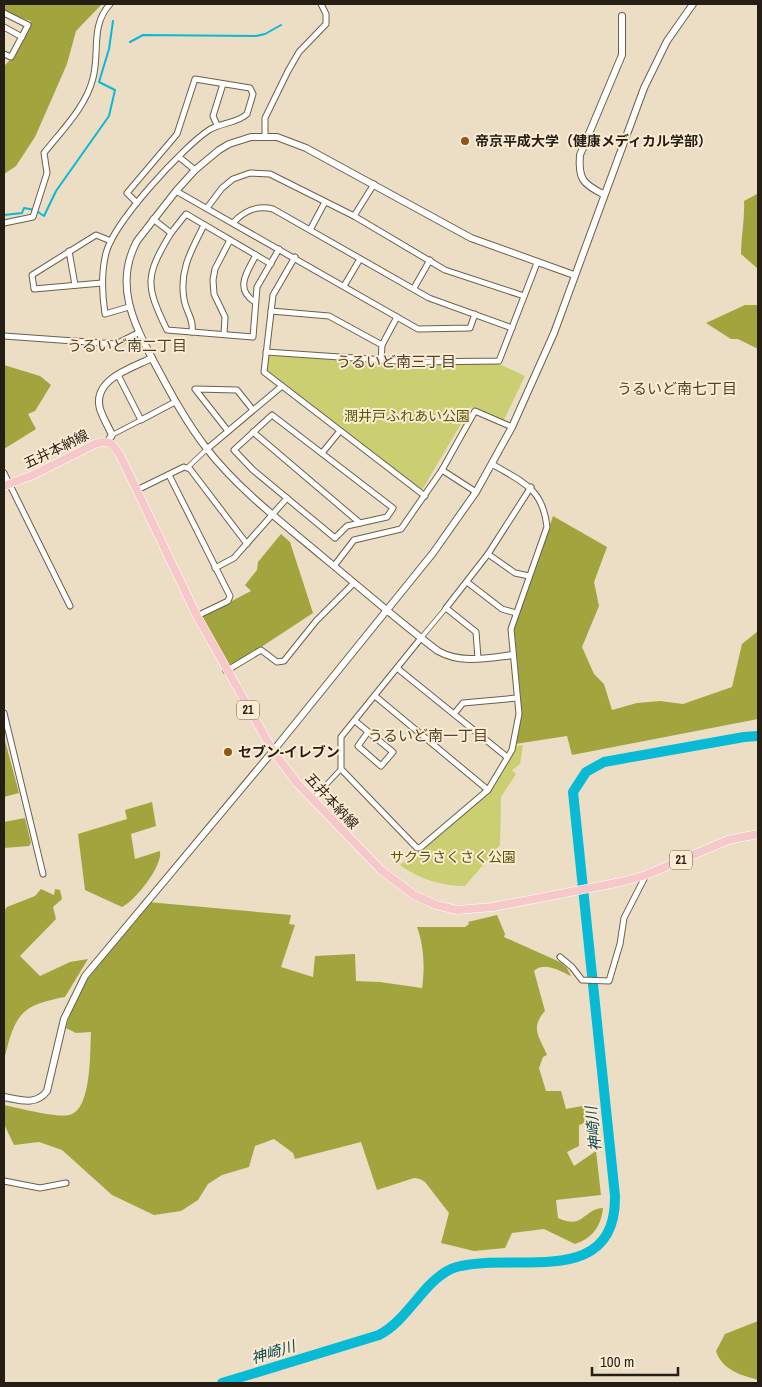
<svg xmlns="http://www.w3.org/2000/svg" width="762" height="1387" font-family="'Archivo Narrow','Noto Sans JP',sans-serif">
<rect width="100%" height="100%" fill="#ecddc5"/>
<g fill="#cbcf71">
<path d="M266 355 414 365 497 363 525 376 503 422 471 407 422 490 419 491 262 370 263 357Z"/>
<path d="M523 745 520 764 512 770 516 774 501 797 500 845 465 886C441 886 419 879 400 865L468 809 490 787 511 747Z"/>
</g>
<g fill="#a2a53e">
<path d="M4 4H102L76 31 67 64 35 137 16 166 4 174V66L9 61 31 21 4 13Z"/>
<path d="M757 194 758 195V269L741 254C741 236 745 219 744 201Z"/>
<path d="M745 305H758V349L738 339H731L706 323Z"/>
<path d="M4 365 40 376 51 385 35 411 28 414 36 429 4 449Z"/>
<path d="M553 516 607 547 594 582 599 606 582 647 594 674 604 684 612 710 637 703 660 701 683 704 732 687 742 644 758 631V719L572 755 567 736 515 744 521 700 514 628Z"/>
<path d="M281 534 290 542 313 613 229 668 201 619 203 616 251 591 245 585 257 570 258 562Z"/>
<path d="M4 737 19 793 4 797Z"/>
<path d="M152 802 156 826 131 834 135 859 160 851C163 866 135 901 122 907L85 890 78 834 127 819 125 810Z"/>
<path d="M25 818 31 843 29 846 4 848V822Z"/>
<path d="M41 889 54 895 55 889 60 890 62 899 53 907 56 919 20 956 40 976 70 962 88 959 65 997C21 1005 15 1015 5 1056L4 911 7 907 35 896Z"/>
<path d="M148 902 291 915 289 924 295 925 281 967 313 977 315 956 355 954 356 981 380 982 422 988C425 968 424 946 417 927H465L469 924 468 922 497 915 505 934 504 937 560 962 567 968 571 976C560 971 544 961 534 971L545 1011C530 1028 539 1036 547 1055L543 1057 539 1068 546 1091H561L566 1109 582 1106 589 1111 593 1120 579 1125V1146L567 1152 574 1166 596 1151 601 1195 556 1200 558 1218C584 1230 583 1209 603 1208 601 1226 593 1238 575 1244L544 1229 512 1233 505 1248 474 1251 441 1243 449 1213 425 1182 420 1179 414 1178 377 1190 361 1142 295 1159 293 1153 274 1139 255 1146 249 1167 222 1175 208 1184 198 1200 181 1211 154 1215 112 1195 62 1150 39 1142 14 1145 4 1124V1105C18 1108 57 1118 69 1115 92 1111 90 1050 91 1032L76 1033 66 1028C78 978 117 941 148 902Z"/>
<path d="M758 1321V1380C741 1375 722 1370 716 1351L725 1334Z"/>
</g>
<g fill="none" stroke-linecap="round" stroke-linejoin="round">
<g stroke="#09bad4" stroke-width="2">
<path d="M130 42 143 35 256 36 265 34 281 25"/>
<path d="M4 215 22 213 24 208 35 210 44 216 56 191 109 116 115 90 99 82 109 49 113 21"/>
</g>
<path stroke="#09bad4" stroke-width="10" d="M222 1383 379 1335C409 1319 422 1283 451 1269 462 1264 474 1264 485 1263 543 1260 616 1276 615 1196L573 792 586 772 604 762 744 737 758 736"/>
<defs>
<g id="pedestrian">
<path d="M112 435 141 420"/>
<path d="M187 468 207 449"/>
<path d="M421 638 446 608"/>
<path d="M312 800 341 769"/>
</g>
<g id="minor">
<path d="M4 13 28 25 11 57 4 54"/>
<path d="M4 27 22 37"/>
<path d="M217 125 213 116 223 84"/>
<path d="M265 136V118L288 71 299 52 326 24V14L321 4"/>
<path d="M179 157 195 170"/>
<path d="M176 191 418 329 470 328 475 314"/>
<path d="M207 208 222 188 233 179 250 173 270 174 354 216 445 270 524 296"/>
<path d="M354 216 374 184"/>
<path d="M153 219 171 233C145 276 145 285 167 330L253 337 257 287 279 249"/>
<path d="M4 223 33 217 47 173 44 153C62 130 86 107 93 78 100 52 90 26 110 4"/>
<path d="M233 223C244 211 256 205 273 209L429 298 512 328"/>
<path d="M310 230 325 202"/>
<path d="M171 233 186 214 271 264"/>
<path d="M69 251 75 285"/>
<path d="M295 257 273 295 264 372 425 496"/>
<path d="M102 283 34 289 32 275 96 235 111 241"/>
<path d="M344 286 360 259"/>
<path d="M414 288 430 260"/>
<path d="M255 302C234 289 247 272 256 255"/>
<path d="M129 307 105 314C102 294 101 273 106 253 114 222 182 148 209 130 220 123 238 123 247 114L253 94 250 88 195 79 177 134 127 193 137 203"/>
<path d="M271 311 329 316 382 345"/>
<path d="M192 332C194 319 186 312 184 299 179 270 192 249 204 225"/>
<path d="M224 334 225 317 214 294 213 280 215 269 230 240"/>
<path d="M4 336 116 344 138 333"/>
<path d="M266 352 414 362 499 361 537 263"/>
<path d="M381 360 382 345 397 317"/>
<path d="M118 375 141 420 175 402"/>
<path d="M272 415 393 508 387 517 347 526 335 538 253 470 234 450Z"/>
<path d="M228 431 195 389 237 390 253 410"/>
<path d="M253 432 360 523"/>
<path d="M207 449 282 386"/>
<path d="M322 453 340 431"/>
<path d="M442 470 476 492"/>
<path d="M4 473 70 606"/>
<path d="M169 475 230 596 228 601 197 616"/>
<path d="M137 490 184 467 190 469 247 544"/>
<path d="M488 554 515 573 529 576"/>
<path d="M334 566 354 540 401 529 442 470 475 411 512 427"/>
<path d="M215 568 234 558 287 498"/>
<path d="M467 582 502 609 516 613"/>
<path d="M421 638 341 737V769L417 848 421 847 488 790 512 750 519 714 511 629 547 527C543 488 522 482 492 464"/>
<path d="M478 658 476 632 446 608 488 554 531 487"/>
<path d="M397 668 507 757"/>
<path d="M226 671 261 650 277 662 284 661 316 621 354 583"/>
<path d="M375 696 488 790"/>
<path d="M4 713 43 874"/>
<path d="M454 714 463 703 517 698"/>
<path d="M355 721 393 752 381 766 358 746 368 732"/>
<path d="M560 957 572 967 582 980 609 981 620 944 624 918 646 875"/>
<path d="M4 1181 40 1188 66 1183"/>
</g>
<g id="tertiary">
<path d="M603 194C583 184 578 179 580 155L622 55V16"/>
<path d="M108 441 112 435C108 426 103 418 100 409 92 379 132 368 152 358"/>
<path d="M513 655C487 658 461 664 438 651 398 621 361 588 323 557 283 523 240 491 207 449 186 422 170 392 154 362 133 322 114 284 137 241L176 191 195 170 219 150 229 144 251 137H277L306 148 471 238 574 275"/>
<path d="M4 1097C20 1100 36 1106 47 1091L64 1019 85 976 273 751 433 553 476 492 512 427 554 333 644 88 667 41 693 4"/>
</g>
<path id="primary" d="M4 486 33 475 95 444C108 439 112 443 120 455L197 616 273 751 297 783 381 870 414 895 436 905 457 910 493 907 621 882 646 875 728 840 758 834"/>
</defs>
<use href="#pedestrian" stroke="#6d604a" stroke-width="5.5"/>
<use href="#minor" stroke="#6d604a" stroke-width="7"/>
<use href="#tertiary" stroke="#6d604a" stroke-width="8"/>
<use href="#primary" stroke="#fff" stroke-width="9"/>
<use href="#pedestrian" stroke="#fff" stroke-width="4"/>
<use href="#minor" stroke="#fff" stroke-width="5"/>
<use href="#tertiary" stroke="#fff" stroke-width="6"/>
<use href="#primary" stroke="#f7c8ca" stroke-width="8"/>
</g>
<g fill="#925419" stroke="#faebd2" stroke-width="2">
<circle cx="465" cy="141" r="5"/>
<circle cx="228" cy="752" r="5"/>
</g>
<g text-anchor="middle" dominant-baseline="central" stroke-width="4" stroke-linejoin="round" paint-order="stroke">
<g fill="#faebd2" stroke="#645c4e" stroke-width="1">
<rect x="237" y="700.5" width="22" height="19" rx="4"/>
<rect x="670" y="850.5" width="22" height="19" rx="4"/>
</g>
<g font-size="12" font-weight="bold" fill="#241e15">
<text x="248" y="710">21</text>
<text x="681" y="860">21</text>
</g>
<g font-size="14" font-weight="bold" fill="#241e15" stroke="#faebd2" text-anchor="start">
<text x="475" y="141">帝京平成大学（健康メディカル学部）</text>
<text x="238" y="752">セブン-イレブン</text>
</g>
<g font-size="14" fill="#57590a" stroke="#faebd2">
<text x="407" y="416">潤井戸ふれあい公園</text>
<text x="453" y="857">サクラさくさく公園</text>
</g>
<g font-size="14" fill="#241e15" stroke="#faebd2">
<text transform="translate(56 449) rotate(-26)">五井本納線</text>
<text transform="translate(332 801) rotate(47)">五井本納線</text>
</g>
<g font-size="15" fill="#4f422e" stroke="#faebd2">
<text x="127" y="345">うるいど南二丁目</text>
<text x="396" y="361">うるいど南三丁目</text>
<text x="677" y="388">うるいど南七丁目</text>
<text x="428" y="735">うるいど南一丁目</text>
</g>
<g font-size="15" font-style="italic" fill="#0a4a55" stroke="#faebd2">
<text transform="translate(593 1129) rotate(-96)">神崎川</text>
<text transform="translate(273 1352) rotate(-17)">神崎川</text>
</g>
</g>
<rect width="762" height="1387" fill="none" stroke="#241e15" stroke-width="10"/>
<path d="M592 1367v8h86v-8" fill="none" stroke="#241e15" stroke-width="2.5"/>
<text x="600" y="1367" font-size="15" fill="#241e15" stroke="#faebd2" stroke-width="4" paint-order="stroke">100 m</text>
</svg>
